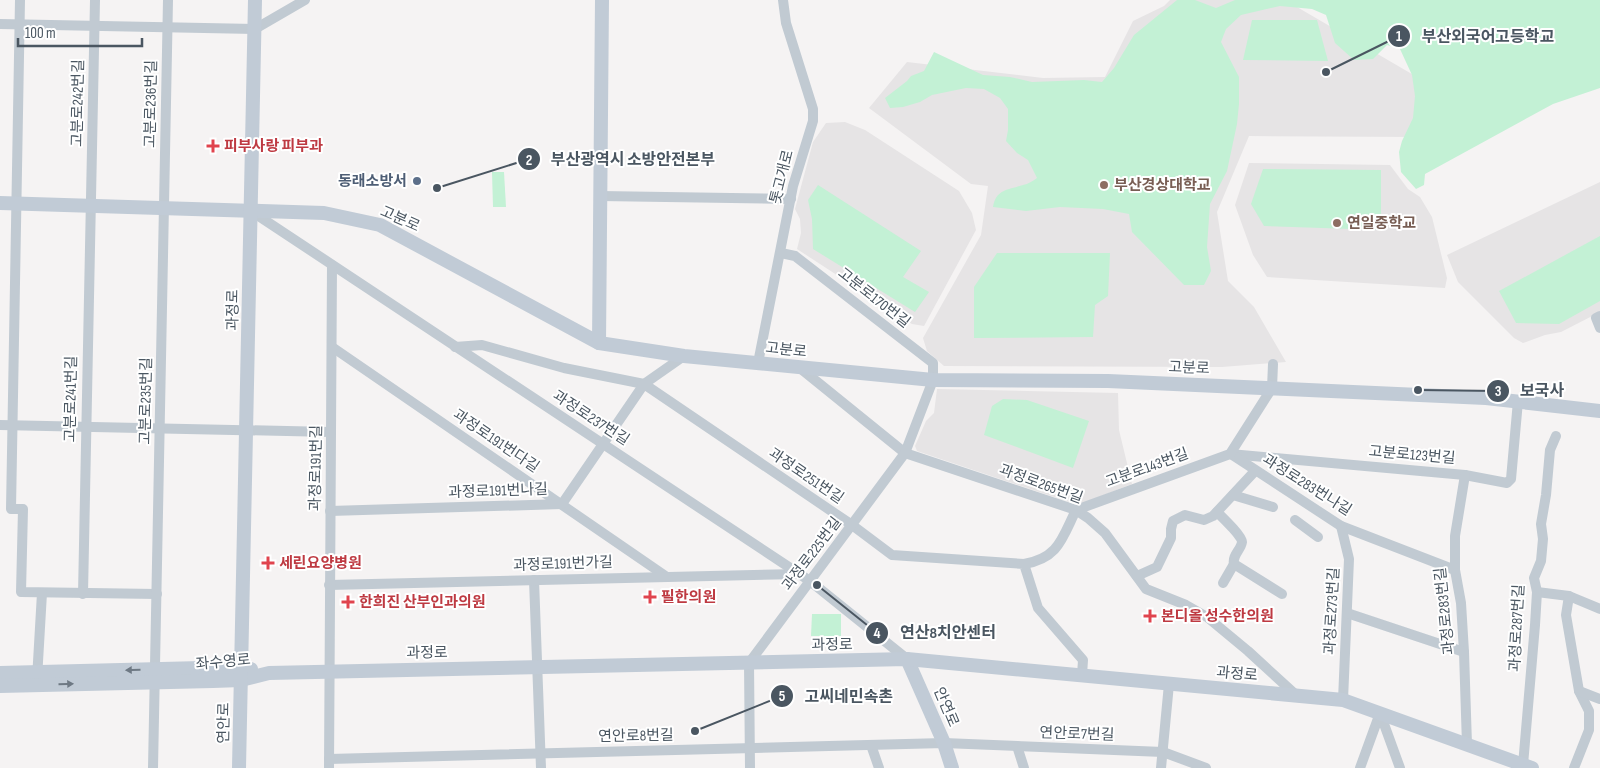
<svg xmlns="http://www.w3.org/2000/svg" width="1600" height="768" font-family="'Sofia Sans Condensed','Noto Sans KR',sans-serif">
<rect width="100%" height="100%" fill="#f5f3f3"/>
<g fill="#e6e4e5">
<path d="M1170 0H1285L1417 77V137L1249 136 1217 212 1228 281 1254 307 1286 362 1222 367 944 366 927 351 923 338 981 235 988 186 971 184 869 108 907 62 1043 78 1105 77 1133 21 1164 6Z"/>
<path d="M845 122 865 130 959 191 972 213 976 230 924 326 912 324 797 249 801 233 800 219 795 209 813 142 826 123Z"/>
<path d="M1249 163 1390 165 1408 189 1420 197 1432 217 1447 278 1445 288 1267 277 1253 255 1235 205Z"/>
<path d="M1600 182V312L1561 332 1545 335 1523 343 1514 338 1458 282 1447 255Z"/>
<path d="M937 389 1118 393 1119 430 1132 484 1078 505 917 451 915 446 926 421 934 413Z"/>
</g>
<g fill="#c3f1d5">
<path d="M1177 0H1195L1216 8 1235 0H1600V88L1553 104 1425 174 1424 185 1416 189 1401 172 1399 152 1402 141 1413 118 1415 96 1412 75 1400 49 1387 45 1373 59 1354 60 1335 43 1326 15 1312 9 1280 6 1241 15 1226 29 1221 42 1239 77V104L1237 124 1227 171 1210 204 1207 247 1211 271 1204 285H1184L1132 232 1129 214 1103 209 1060 207 1026 211 993 207C996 189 1008 190 1023 185 1028 184 1033 181 1037 178L1028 160 1017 153 1006 141 1008 130V109L1000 98 984 89 966 88 932 95 920 102 903 107 890 108 885 98 907 81 911 76 924 71 934 52 983 75 1010 77 1032 82 1084 80 1102 82 1114 68 1134 35Z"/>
<path d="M1252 20H1317L1328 61 1243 60Z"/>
<path d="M1263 169 1381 170V230L1264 226 1251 204Z"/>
<path d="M492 172H504L506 207H493Z"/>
<path d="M818 185 921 251 903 277 929 292 915 312 813 249 812 219 808 200Z"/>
<path d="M1600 236V301L1559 324 1516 323 1499 291Z"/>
<path d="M997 253H1110L1108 296 1095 305 1093 337 974 338V287Z"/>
<path d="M1003 399 1027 400 1089 421 1073 468 984 435 992 406Z"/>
<path d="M812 614H841V636H811Z"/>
</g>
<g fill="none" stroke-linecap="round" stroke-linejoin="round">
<g stroke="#c1cad2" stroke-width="10">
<path d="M20 0 11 509H23L21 592 157 594"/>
<path d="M0 24 255 29 305 0"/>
<path d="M600 196 791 199"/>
<path d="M251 211 810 581 907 659"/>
<path d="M1600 316 1596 318 1600 328"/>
<path d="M332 347 667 577"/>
<path d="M455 347 482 345 564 368 644 384 852 525 892 555 1024 564 1038 608 1083 660 1082 675"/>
<path d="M758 363 793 186 813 121V109L786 23 783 0"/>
<path d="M800 368 905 453 1076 510 1088 518 1105 533 1146 589 1186 605 1207 617 1248 651 1296 695"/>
<path d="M0 425 331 432"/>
<path d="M1230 454 1465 475 1507 483 1511 479 1518 401"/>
<path d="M1231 454 1341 526 1455 570"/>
<path d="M1465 475 1455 536V570L1461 603 1464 652 1467 745"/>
<path d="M1233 495 1273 507"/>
<path d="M330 511 562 504 644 384 684 356"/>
<path d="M1217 512C1221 516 1243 537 1242 542 1241 550 1232 555 1234 564L1282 594"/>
<path d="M1295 520 1318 537"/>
<path d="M1341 526 1349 559 1343 700"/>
<path d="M1024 564C1059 558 1062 538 1076 510L1230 454 1272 388 1273 364"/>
<path d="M1137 576 1157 567 1171 538V529L1173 521 1185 515 1204 520 1213 516 1255 471"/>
<path d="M534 580 541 768"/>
<path d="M1223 583 1234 564"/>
<path d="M329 585 798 574"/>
<path d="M1537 592 1569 596 1600 609"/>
<path d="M83 594 95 0"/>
<path d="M1569 596 1566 615 1579 691 1589 711V730L1574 768"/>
<path d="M1347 613 1464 652"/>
<path d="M37 679 42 593"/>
<path d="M1579 691 1600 699"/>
<path d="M1380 713 1400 768"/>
<path d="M871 745 879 768"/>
<path d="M1017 746 1024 768"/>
<path d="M329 759 944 743 1163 752 1206 768"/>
<path d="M1523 765 1535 625 1537 592 1534 578 1541 561 1543 539 1541 524 1546 495 1550 450 1556 436"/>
<path d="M153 768 168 0"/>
<path d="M329 768 332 265"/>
<path d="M750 768 749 663 905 453 933 380V363L795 256 781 253"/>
<path d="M1161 768 1169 684"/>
<path d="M1360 768 1380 713"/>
</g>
<g stroke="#c1cbd6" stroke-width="14">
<path d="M0 203 324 213 380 225 599 343 684 356 933 380 1108 381 1486 398 1600 411"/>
<path d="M599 343 602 0"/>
<path d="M907 659 944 743 952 768"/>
<path d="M0 673 242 667 251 669"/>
<path d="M0 686 213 681 241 680 269 673 907 659 1343 700 1532 768"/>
<path d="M239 768 255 0"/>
</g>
</g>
<defs><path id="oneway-solid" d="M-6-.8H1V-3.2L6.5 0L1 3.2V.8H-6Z" transform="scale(1.25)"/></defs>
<g fill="#6e7984">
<use href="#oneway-solid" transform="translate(133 670) rotate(179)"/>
<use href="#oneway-solid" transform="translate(66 684) rotate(-2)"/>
</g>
<g fill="#e0444e" stroke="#fff" stroke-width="2">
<path d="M210.5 138.5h5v5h5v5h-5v5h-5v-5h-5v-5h5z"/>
<path d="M265.5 555.5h5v5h5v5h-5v5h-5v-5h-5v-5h5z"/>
<path d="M647.5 589.5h5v5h5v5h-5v5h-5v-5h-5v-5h5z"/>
<path d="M345.5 594.5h5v5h5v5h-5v5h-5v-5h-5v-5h5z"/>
<path d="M1147.5 608.5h5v5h5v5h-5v5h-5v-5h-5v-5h5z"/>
</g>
<circle fill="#5c6f8a" stroke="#fff" stroke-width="2" cx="417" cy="181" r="5"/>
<g fill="#8d6e63" stroke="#fff" stroke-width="2">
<circle cx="1104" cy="185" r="5"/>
<circle cx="1337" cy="223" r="5"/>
</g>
<g text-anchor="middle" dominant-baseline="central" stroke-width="4" stroke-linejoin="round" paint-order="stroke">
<g font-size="15" fill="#4a5661" stroke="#fff">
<text transform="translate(78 103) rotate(-89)">고분로242번길</text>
<text transform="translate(151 104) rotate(-89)">고분로236번길</text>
<text transform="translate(782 177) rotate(-76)">톳고개로</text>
<text transform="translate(400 219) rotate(24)">고분로</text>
<text transform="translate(874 298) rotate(38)">고분로170번길</text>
<text transform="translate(233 310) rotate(-89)">과정로</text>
<text transform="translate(786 350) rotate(6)">고분로</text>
<text transform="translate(1189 368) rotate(2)">고분로</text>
<text transform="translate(71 399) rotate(-89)">고분로241번길</text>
<text transform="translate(146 401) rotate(-89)">고분로235번길</text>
<text transform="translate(591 418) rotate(33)">과정로237번길</text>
<text transform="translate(496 441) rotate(34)">과정로191번다길</text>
<text transform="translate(1412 455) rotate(5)">고분로123번길</text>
<text transform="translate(316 468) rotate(-89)">과정로191번길</text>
<text transform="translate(1147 468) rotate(-20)">고분로143번길</text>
<text transform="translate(806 476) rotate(34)">과정로251번길</text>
<text transform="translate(1041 484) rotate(20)">과정로265번길</text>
<text transform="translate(1307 485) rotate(32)">과정로283번나길</text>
<text transform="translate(498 491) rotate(-2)">과정로191번나길</text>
<text transform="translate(812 554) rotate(-53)">과정로225번길</text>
<text transform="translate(563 564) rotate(-2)">과정로191번가길</text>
<text transform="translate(1332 611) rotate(-87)">과정로273번길</text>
<text transform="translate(1445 611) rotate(-96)">과정로283번길</text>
<text transform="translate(1517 628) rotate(-87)">과정로287번길</text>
<text transform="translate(832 645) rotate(-1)">과정로</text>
<text transform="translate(427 653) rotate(-1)">과정로</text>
<text transform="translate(223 662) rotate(-5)">좌수영로</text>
<text transform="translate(1237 674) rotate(5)">과정로</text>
<text transform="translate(946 707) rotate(67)">안연로</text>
<text transform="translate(224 723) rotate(-89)">연안로</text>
<text transform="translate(1077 734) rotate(2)">연안로7번길</text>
<text transform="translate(636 736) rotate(-1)">연안로8번길</text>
</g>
<g font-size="15" font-weight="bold" fill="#be3a42" stroke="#fff" text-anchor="start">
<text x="224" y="146">피부사랑 피부과</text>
<text x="279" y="563">세린요양병원</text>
<text x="661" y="597">필한의원</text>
<text x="359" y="602">한희진 산부인과의원</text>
<text x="1161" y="616">본디올 성수한의원</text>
</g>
<g font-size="15" font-weight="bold" fill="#4e5e75" stroke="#fff" text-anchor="end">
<text x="407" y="181">동래소방서</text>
</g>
<g font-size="15" font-weight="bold" fill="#785e54" stroke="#fff" text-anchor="start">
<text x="1114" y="185">부산경상대학교</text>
<text x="1347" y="223">연일중학교</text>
</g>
</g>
<path fill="none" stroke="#4a5661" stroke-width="2" d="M1326 72L1399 36M437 188L529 159M1418 390L1498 391M817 585L877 633M695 731L782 696"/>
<g fill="#4a5661" stroke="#fff" stroke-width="2">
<circle cx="1326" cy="72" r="5"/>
<circle cx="437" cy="188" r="5"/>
<circle cx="1418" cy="390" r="5"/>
<circle cx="817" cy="585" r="5"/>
<circle cx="695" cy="731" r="5"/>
<circle cx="1399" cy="36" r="12"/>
<circle cx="529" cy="159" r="12"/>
<circle cx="1498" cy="391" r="12"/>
<circle cx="877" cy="633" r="12"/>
<circle cx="782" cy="696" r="12"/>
</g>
<g font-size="15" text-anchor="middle" font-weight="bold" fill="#fff">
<text x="1399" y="41">1</text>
<text x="529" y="165">2</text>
<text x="1498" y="396">3</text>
<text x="877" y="638">4</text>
<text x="782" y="701">5</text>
</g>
<g font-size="16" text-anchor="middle" font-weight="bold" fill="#4a5661" stroke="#fff" stroke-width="4" stroke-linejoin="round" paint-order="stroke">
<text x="1488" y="42">부산외국어고등학교</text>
<text x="633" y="165">부산광역시 소방안전본부</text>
<text x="1542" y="396">보국사</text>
<text x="948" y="638">연산8치안센터</text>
<text x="849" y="702">고씨네민속촌</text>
</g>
<path d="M18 38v8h124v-8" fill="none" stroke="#4a5661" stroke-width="2.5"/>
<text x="25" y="38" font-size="15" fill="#4a5661" stroke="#ffffff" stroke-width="4" paint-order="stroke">100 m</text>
</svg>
